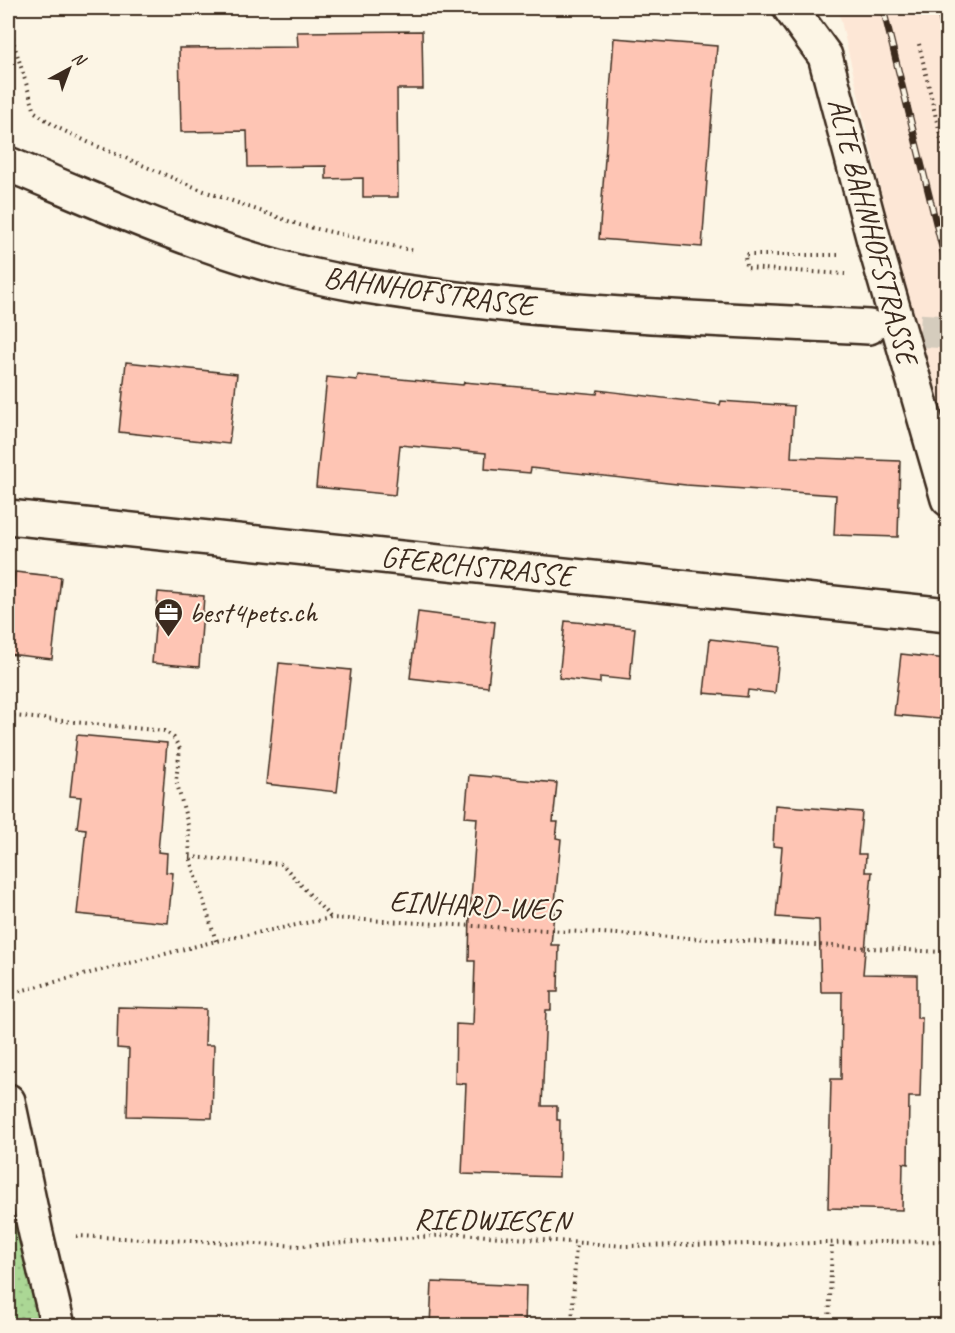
<svg xmlns="http://www.w3.org/2000/svg" width="955" height="1333" font-family="Caveat,sans-serif">
<defs>
<pattern id="grass-dots" width="8" height="8" patternUnits="userSpaceOnUse" patternTransform="scale(1.5)"><rect width="8" height="8" fill="#abd795"/><path d="M2 2h.1M6 6h.1" fill="none" stroke="#94b980" stroke-width="1.8" stroke-linecap="round"/></pattern>
</defs>
<rect width="100%" height="100%" fill="#fcf5e5"/>
<filter id="ink" filterUnits="userSpaceOnUse"><feTurbulence type="fractalNoise" baseFrequency=".0167" numOctaves="2"/><feDisplacementMap in="SourceGraphic" scale="12" xChannelSelector="R" yChannelSelector="G"/><feConvolveMatrix kernelMatrix="1 2 1 2 8 2 1 2 1" color-interpolation-filters="sRGB"/></filter>
<g filter="url(#ink)">
<path fill="#fde7d6" d="M838 8H947V476V475Z"/>
<path fill="url(#grass-dots)" stroke="#73805a" stroke-width="1.5" d="M8 1101 58 1325H8Z"/>
<g fill="#fec5b4" stroke="#3b2a1e" stroke-width="1.5">
<path d="M422 31 423 89H397L398 197H363V178L326 179V166L248 167 247 131 181 132 179 48 298 47 297 32Z"/>
<path d="M614 38 717 46 702 247 599 239Z"/>
<path d="M126 362 237 374 229 444 119 432Z"/>
<path d="M358 375 463 385 464 382 597 394 598 390 720 405 721 401 794 406 791 457 900 461 898 537 834 535 836 495 686 485 531 468 530 473 485 469 486 453 400 445 395 495 316 487 327 377 357 380Z"/>
<path d="M15 572 61 577 52 659 8 654Z"/>
<path d="M158 592 204 596 199 667 152 663Z"/>
<path d="M418 612 495 622 488 687 410 678Z"/>
<path d="M565 621 635 628 630 680 600 677V683L559 678Z"/>
<path d="M710 639 780 647 775 693 748 690 747 697 704 693Z"/>
<path d="M901 654 947 659 940 719 894 715Z"/>
<path d="M279 663 351 670 337 792 266 784Z"/>
<path d="M77 735 167 743 158 852 167 853 166 872 173 873 168 923 77 914 86 829 77 828 81 797 70 796Z"/>
<path d="M469 775 557 783 553 822H558L556 838 561 839 551 945H559L558 992H551V1010H546L542 1106H557V1120H560L559 1177 462 1174 466 1084 455 1083 456 1024 473 1025 475 961H469L470 912 477 818 465 817Z"/>
<path d="M775 805 862 812 858 854H866L865 872H872L863 974 917 975V1018H922L920 1097H909L908 1164 903 1163 902 1210 828 1208 831 1079H841L842 992H821L819 920 776 917 782 847 773 846Z"/>
<path d="M118 1007 206 1009 205 1045H214L212 1118 127 1116 129 1049 117 1048Z"/>
<path d="M432 1282 526 1286 525 1326H430Z"/>
</g>
<g fill="none" stroke-linecap="round" stroke-linejoin="round">
<path stroke="#d5ccbd" stroke-width="33" stroke-dasharray="33 16" stroke-linecap="butt" d="M871 327 948 332"/>
<defs>
<g id="street">
<path d="M790 8 825 56 878 256 948 499"/>
<path d="M8 517 948 615"/>
<path d="M8 1101 36 1234 58 1326"/>
</g>
<path id="secondary" d="M8 164C94 200 184 241 275 266 327 281 382 289 435 296 579 316 725 319 869 327"/>
</defs>
<use href="#street" stroke="#3b2a1e" stroke-width="38"/>
<use href="#secondary" stroke="#3b2a1e" stroke-width="38"/>
<g stroke="#3b2a1e" stroke-width="4" stroke-dasharray="1.5 4.5" stroke-linecap="butt">
<path d="M8 8 13 41 35 112 56 127 92 144 204 191 300 225 415 251"/>
<path d="M919 44 948 170"/>
<path d="M8 219 16 216"/>
<path d="M838 255H745L746 268 845 274"/>
<path d="M8 718 14 716 164 731 174 738 180 749 176 780 188 825 190 857 216 941"/>
<path d="M190 857 282 864 331 918"/>
<path d="M8 994 216 941 331 918 942 952 948 950"/>
<path d="M76 1236 302 1246 460 1234 625 1246 948 1241"/>
<path d="M572 1326 576 1242"/>
<path d="M829 1326 832 1243"/>
</g>
<use href="#street" stroke="#fcf5e5" stroke-width="33"/>
<use href="#secondary" stroke="#fcf5e5" stroke-width="33"/>
<defs>
<g id="rail">
<path d="M883 8 948 272"/>
<path d="M939 8 948 49"/>
</g>
</defs>
<use href="#rail" stroke="#3b2a1e" stroke-width="7"/>
<use href="#rail" stroke="#fcf5e5" stroke-width="4.5" stroke-dasharray="14" stroke-linecap="butt"/>
</g>
</g>
<defs>
<symbol id="office-pin" viewBox="-11 -11 22 30"><path d="M0 17L-7.5 6A9.5 9.5 0 1 1 7.5 6Z" fill="#3b2a1e" stroke="#fcf5e5"/><path d="M-6-3h4V-5.5h4V-3h4V5H-6ZM-1-4.5V-3h2v-1.5ZM-6 0V1H6V0Z" fill="#fff"/></symbol>
</defs>
<g fill-rule="evenodd">
<use href="#office-pin" x="152" y="596" width="33" height="45"/>
</g>
<g text-anchor="middle" dominant-baseline="central" stroke-width="4.5" stroke-linejoin="round" paint-order="stroke">
<g font-size="30" fill="#3b2a1e" stroke="#fcf5e5">
<text transform="translate(873 231) rotate(75)">ALTE BAHNHOFSTRASSE</text>
<text transform="translate(429 291) rotate(8)">BAHNHOFSTRASSE</text>
<text transform="translate(477 566) rotate(6)">GFERCHSTRASSE</text>
<text transform="translate(475 905) rotate(3)">EINHARD-WEG</text>
<text transform="translate(492 1220) rotate(1)">RIEDWIESEN</text>
</g>
<g font-size="30" fill="#3b2a1e" stroke="#fcf5e5" text-anchor="start">
<text x="189" y="612">best4pets.ch</text>
</g>
</g>
<rect width="955" height="1333" fill="none" stroke="#fcf5e5" stroke-width="30"/>
<rect x="15" y="15" width="925" height="1303" fill="none" stroke="#3b2a1e" stroke-width="2" filter="url(#ink)"/>
<g transform="translate(69 69) rotate(41)" stroke="#fcf5e5" stroke-width="4.5" paint-order="stroke">
<path d="M0-4.5L10 22L0 15L-10 22Z" fill="#3b2a1e"/>
<text y="-9" font-size="16" font-weight="bold" text-anchor="middle" fill="#3b2a1e">N</text>
</g>
</svg>
